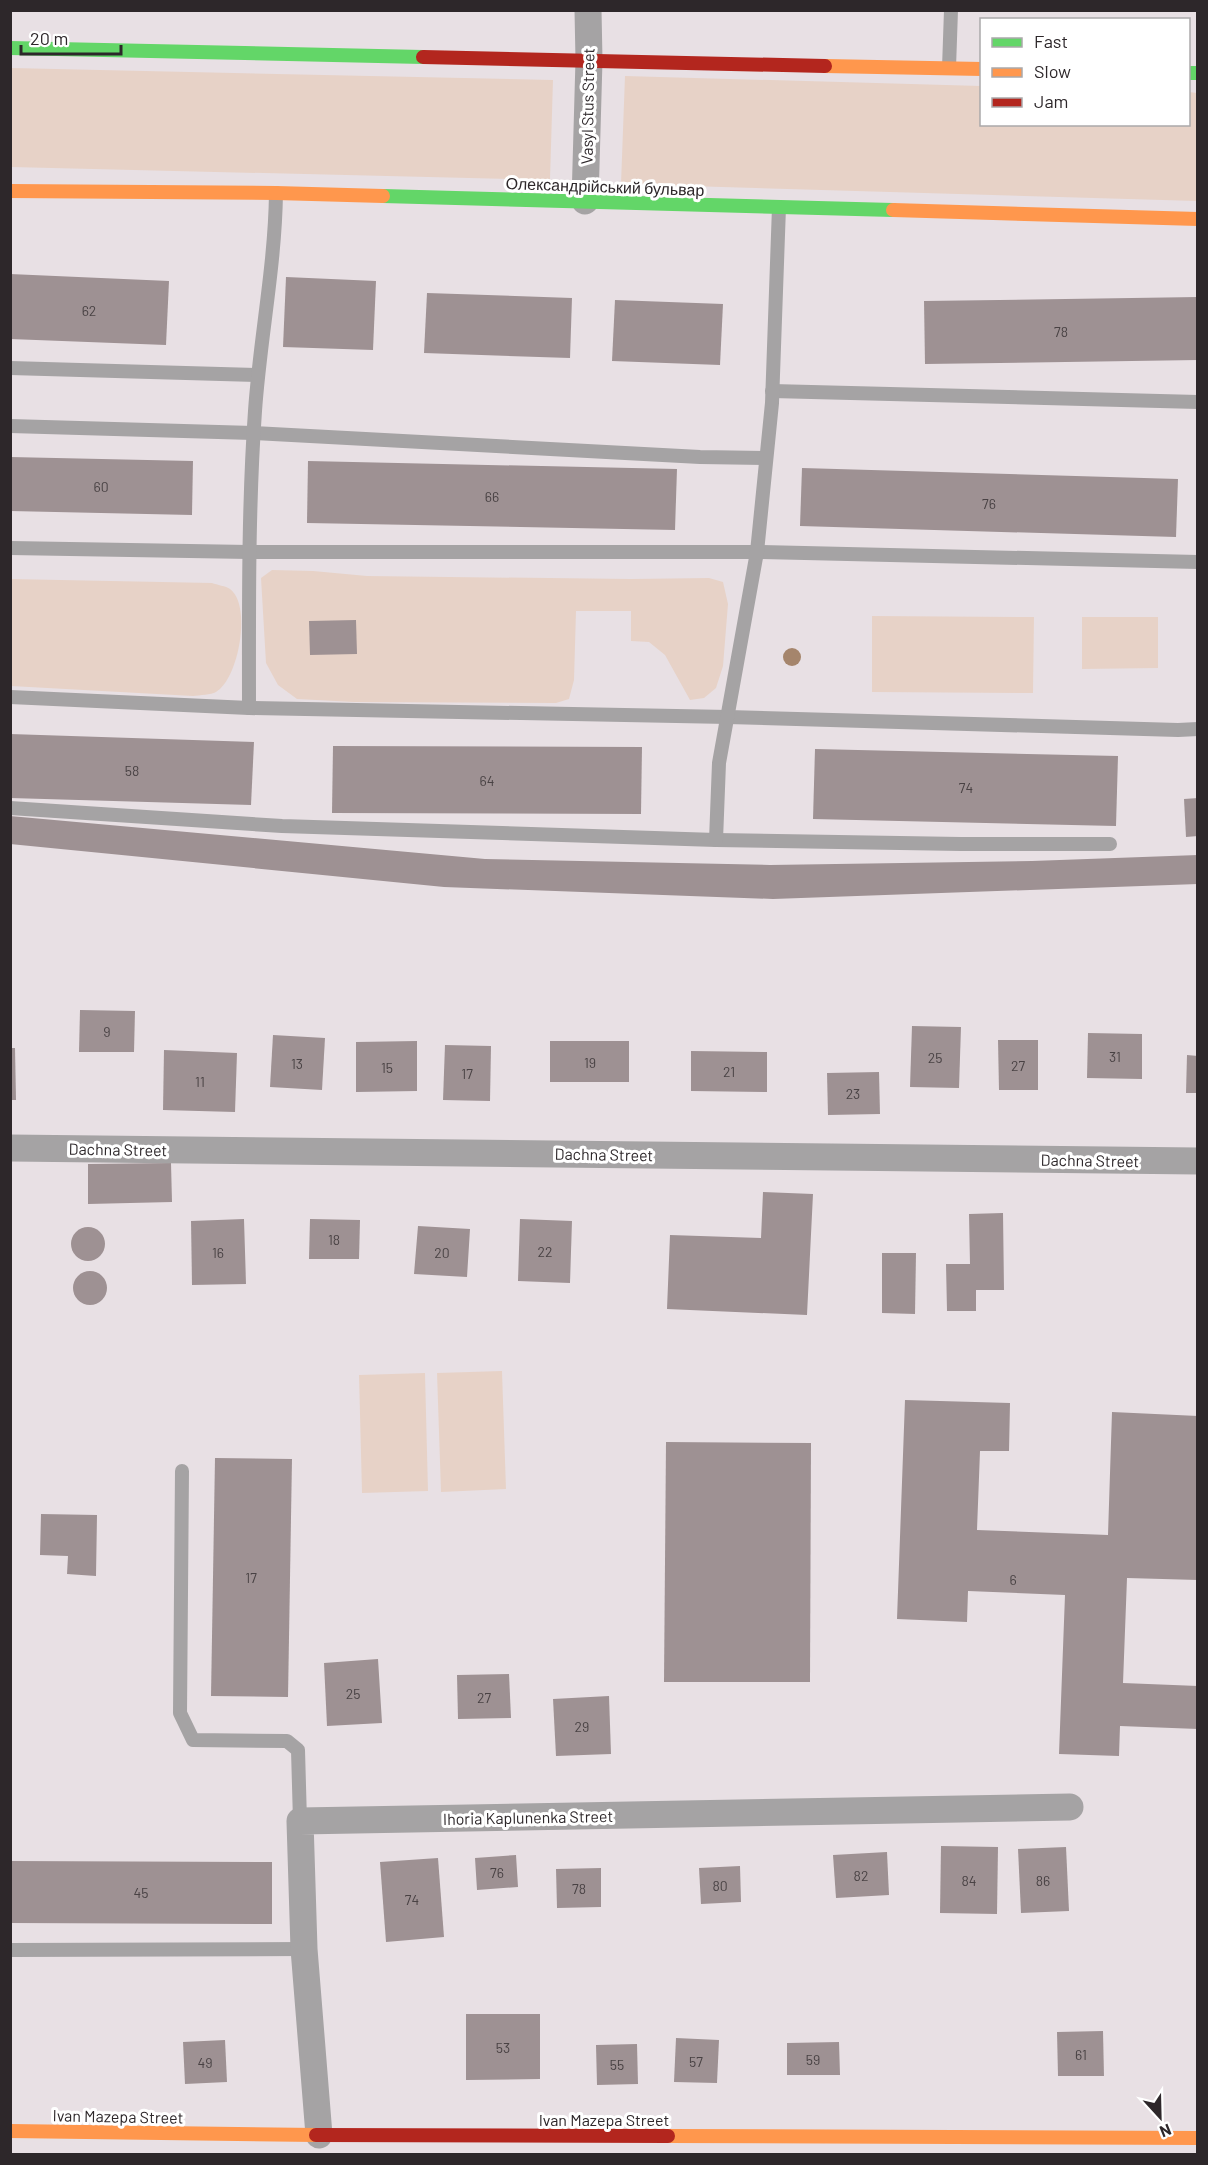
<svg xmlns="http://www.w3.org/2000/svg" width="1208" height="2165" font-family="Barlow,sans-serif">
<rect width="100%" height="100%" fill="#e8e0e4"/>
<g fill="#e7d2c7">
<path d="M11 68 553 80 550 180 11 167Z"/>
<path d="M625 76 981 86 982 124H1188L1189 92 1197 93V201L621 184Z"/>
<path d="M272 570 313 571 367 576 631 579 709 578 723 582 728 604 723 666 716 688 704 698 690 700 665 655 649 642 631 641V611H576L574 680 569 699 556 703 354 702 297 699 278 685 266 663 261 578Z"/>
<path d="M10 579 212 583C217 585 226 586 230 589 252 605 239 679 216 692 211 695 200 695 193 696L11 686Z"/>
<path d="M872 616 1034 617 1033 693 872 692Z"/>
<path d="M1082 617H1158V668L1082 669Z"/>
<path d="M502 1371 506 1489 441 1492 437 1373Z"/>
<path d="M425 1373 428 1491 362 1493 359 1375Z"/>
</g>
<g fill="#9e9193">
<path d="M10 274 169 281 166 345 10 339Z"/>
<path d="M286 277 376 281 373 350 283 347Z"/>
<path d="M427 293 572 298 570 358 424 353Z"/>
<path d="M1198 297V360L925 364 924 301Z"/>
<path d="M615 300 723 304 720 365 612 361Z"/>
<path d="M10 457 193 461 192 515 10 511Z"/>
<path d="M308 461 677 469 675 530 307 523Z"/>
<path d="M802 468 1178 479 1176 537 800 526Z"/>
<path d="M356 620 357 654 310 655 309 621Z"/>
<path d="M10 734 254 742 251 805 10 798Z"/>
<path d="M333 746 642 747 641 814 332 813Z"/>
<path d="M815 749 1118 756 1116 826 813 819Z"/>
<path d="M1198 798V836L1186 837 1184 799Z"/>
<path d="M10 816 485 859 770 865 1032 861 1198 855V884L773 899 444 887 10 844Z"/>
<path d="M80 1010 135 1011 134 1052H79Z"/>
<path d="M912 1026 961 1027 959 1088 910 1087Z"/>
<path d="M1088 1033 1142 1034V1079L1087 1078Z"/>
<path d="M273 1035 325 1038 322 1090 270 1087Z"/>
<path d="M998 1040H1038V1090H999Z"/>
<path d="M417 1041V1091L356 1092V1042Z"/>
<rect x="550" y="1041" width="79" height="41"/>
<path d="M445 1045 491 1046 490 1101 443 1100Z"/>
<path d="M10 1048H15L16 1100H10Z"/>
<path d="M164 1050 237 1053 235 1112 163 1110Z"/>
<path d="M691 1051 767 1052V1092L691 1091Z"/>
<path d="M1187 1055 1198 1056V1093H1186Z"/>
<path d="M879 1072 880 1114 828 1115 827 1073Z"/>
<path d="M171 1163 172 1202 88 1204V1164Z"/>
<path d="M763 1192 813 1194 807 1315 667 1309 670 1235 761 1238Z"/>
<path d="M1003 1213 1004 1290H976V1311H947L946 1264H970L969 1214Z"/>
<path d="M244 1219 246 1284 192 1285 191 1221Z"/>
<path d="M310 1219 360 1220 359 1259H309Z"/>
<path d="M520 1219 572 1221 570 1283 518 1281Z"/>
<path d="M418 1226 470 1229 467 1277 414 1274Z"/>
<circle cx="88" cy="1244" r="17"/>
<path d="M882 1253H916L915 1314 882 1313Z"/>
<circle cx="90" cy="1288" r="17"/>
<path d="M905 1400 1010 1403 1009 1451H980L977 1530 1108 1535 1112 1412 1198 1416V1580L1127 1578 1123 1683 1198 1686V1729L1120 1726 1119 1756 1059 1754 1065 1595 968 1591 967 1622 897 1619Z"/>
<path d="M666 1442 811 1443 810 1682H664Z"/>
<path d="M215 1458 292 1459 288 1697 211 1696Z"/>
<path d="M41 1514 97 1515 96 1576 67 1574 68 1556 40 1555Z"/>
<path d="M378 1659 382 1723 327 1726 324 1663Z"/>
<path d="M509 1674 511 1718 458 1719 457 1675Z"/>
<path d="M609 1696 611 1754 556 1756 553 1699Z"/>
<path d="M941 1846 998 1847 997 1914 940 1913Z"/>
<path d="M1066 1847 1069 1911 1021 1913 1018 1849Z"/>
<path d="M887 1852 889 1895 836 1898 833 1855Z"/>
<path d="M516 1855 518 1887 477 1890 475 1858Z"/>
<path d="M438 1858 444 1937 386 1942 380 1862Z"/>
<path d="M10 1861 272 1862V1924L10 1923Z"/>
<path d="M740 1866 741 1902 701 1904 699 1868Z"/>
<path d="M601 1868V1907L557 1908 556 1869Z"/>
<path d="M466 2014H540V2079L466 2080Z"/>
<path d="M1103 2031 1104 2076H1058L1057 2032Z"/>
<path d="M676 2038 719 2040 717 2083 674 2082Z"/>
<path d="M225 2040 227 2082 185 2084 183 2042Z"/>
<path d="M839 2042 840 2075H787V2043Z"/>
<path d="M637 2044 638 2084 597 2085 596 2045Z"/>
</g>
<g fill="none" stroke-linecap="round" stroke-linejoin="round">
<g stroke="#a5a3a4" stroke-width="14">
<path d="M949 68 951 10"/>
<path d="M10 368 257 375"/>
<path d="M772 391 1198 402"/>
<path d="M10 426 253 433 700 457 766 458"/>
<path d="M10 548 249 552H757L1198 562"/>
<path d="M10 697 249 708 728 717 1178 730 1198 729"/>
<path d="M249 708C249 609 248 510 255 411 260 338 275 267 276 193"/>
<path d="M10 808 282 826 716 840 961 844H1110"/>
<path d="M716 840 719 763 757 552 772 403 779 207"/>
<path d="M182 1471 180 1713 193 1740 287 1741 298 1750 300 1821"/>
<path d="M10 1950 304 1949"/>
</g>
<g stroke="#a5a3a4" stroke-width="27">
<path d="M585 201 589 60 588 10"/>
<path d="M10 1148 1198 1161"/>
<path d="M319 2135 304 1949 300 1821 1070 1807"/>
</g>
<g stroke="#63d668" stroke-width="14">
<path d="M10 48 423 57"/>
<path d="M1188 73H1198"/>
<path d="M383 196 893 210"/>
</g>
<g stroke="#ff974d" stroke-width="14">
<path d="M825 66 982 69"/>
<path d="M10 191 276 193 383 196"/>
<path d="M893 210 1198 219"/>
<path d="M10 2131 316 2135"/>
<path d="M668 2136 1198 2138"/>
</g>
<g stroke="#b3261e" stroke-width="14">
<path d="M423 57 825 66"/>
<path d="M316 2135 668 2136"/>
</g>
</g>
<circle fill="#a5856c" cx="792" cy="657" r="9"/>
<g text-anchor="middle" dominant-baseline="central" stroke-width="6" stroke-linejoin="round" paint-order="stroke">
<g font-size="14" fill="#494244">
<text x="89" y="310">62</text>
<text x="1061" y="331">78</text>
<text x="101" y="486">60</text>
<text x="492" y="496">66</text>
<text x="989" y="503">76</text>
<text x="132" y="770">58</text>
<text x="487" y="780">64</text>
<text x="966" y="787">74</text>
<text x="107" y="1031">9</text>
<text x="1115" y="1056">31</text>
<text x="935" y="1057">25</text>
<text x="590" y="1062">19</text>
<text x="297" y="1063">13</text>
<text x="1018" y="1065">27</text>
<text x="387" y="1067">15</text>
<text x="729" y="1071">21</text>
<text x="467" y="1073">17</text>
<text x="200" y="1081">11</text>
<text x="853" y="1093">23</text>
<text x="334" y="1239">18</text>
<text x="545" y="1251">22</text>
<text x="218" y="1252">16</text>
<text x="442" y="1252">20</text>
<text x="251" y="1577">17</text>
<text x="1013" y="1579">6</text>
<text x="353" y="1693">25</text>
<text x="484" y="1697">27</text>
<text x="582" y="1726">29</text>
<text x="497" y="1872">76</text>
<text x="861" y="1875">82</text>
<text x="969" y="1880">84</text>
<text x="1043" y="1880">86</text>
<text x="720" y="1885">80</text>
<text x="579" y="1888">78</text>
<text x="141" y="1892">45</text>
<text x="412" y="1899">74</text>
<text x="503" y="2047">53</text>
<text x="1081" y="2054">61</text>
<text x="813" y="2059">59</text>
<text x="696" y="2061">57</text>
<text x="205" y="2062">49</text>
<text x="617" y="2064">55</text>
</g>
<g font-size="16" fill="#2d272a" stroke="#fff">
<text transform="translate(587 106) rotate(-89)">Vasyl Stus Street</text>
<text transform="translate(605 186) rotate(2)">Олександрійський бульвар</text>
<text transform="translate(118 1149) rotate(1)">Dachna Street</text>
<text transform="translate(604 1154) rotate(1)">Dachna Street</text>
<text transform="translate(1090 1160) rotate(1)">Dachna Street</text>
<text transform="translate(528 1817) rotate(-1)">Ihoria Kaplunenka Street</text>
<text transform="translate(118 2116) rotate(1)">Ivan Mazepa Street</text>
<text x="604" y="2119">Ivan Mazepa Street</text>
</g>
</g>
<rect width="1208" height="2165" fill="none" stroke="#2d272a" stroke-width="24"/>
<rect x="980" y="18" width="210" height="108" fill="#ffffff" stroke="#aba9aa" stroke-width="1.5"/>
<rect x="992" y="38" width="30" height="9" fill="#63d668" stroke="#aba9aa" stroke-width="1.5"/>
<text x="1034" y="48" font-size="18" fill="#2d272a">Fast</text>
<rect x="992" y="68" width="30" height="9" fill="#ff974d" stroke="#aba9aa" stroke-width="1.5"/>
<text x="1034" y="78" font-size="18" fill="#2d272a">Slow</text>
<rect x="992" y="98" width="30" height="9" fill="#b3261e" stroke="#aba9aa" stroke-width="1.5"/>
<text x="1034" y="108" font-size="18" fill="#2d272a">Jam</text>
<g transform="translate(1160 2117) rotate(158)" stroke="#ffffff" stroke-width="4.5" paint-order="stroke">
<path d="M0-4.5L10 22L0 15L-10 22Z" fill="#2d272a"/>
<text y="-9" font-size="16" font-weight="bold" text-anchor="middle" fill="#2d272a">N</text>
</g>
<path d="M21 45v9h100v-9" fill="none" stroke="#2d272a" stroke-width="3"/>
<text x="30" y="45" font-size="18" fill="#2d272a" stroke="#ffffff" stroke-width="4.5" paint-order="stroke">20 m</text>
</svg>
